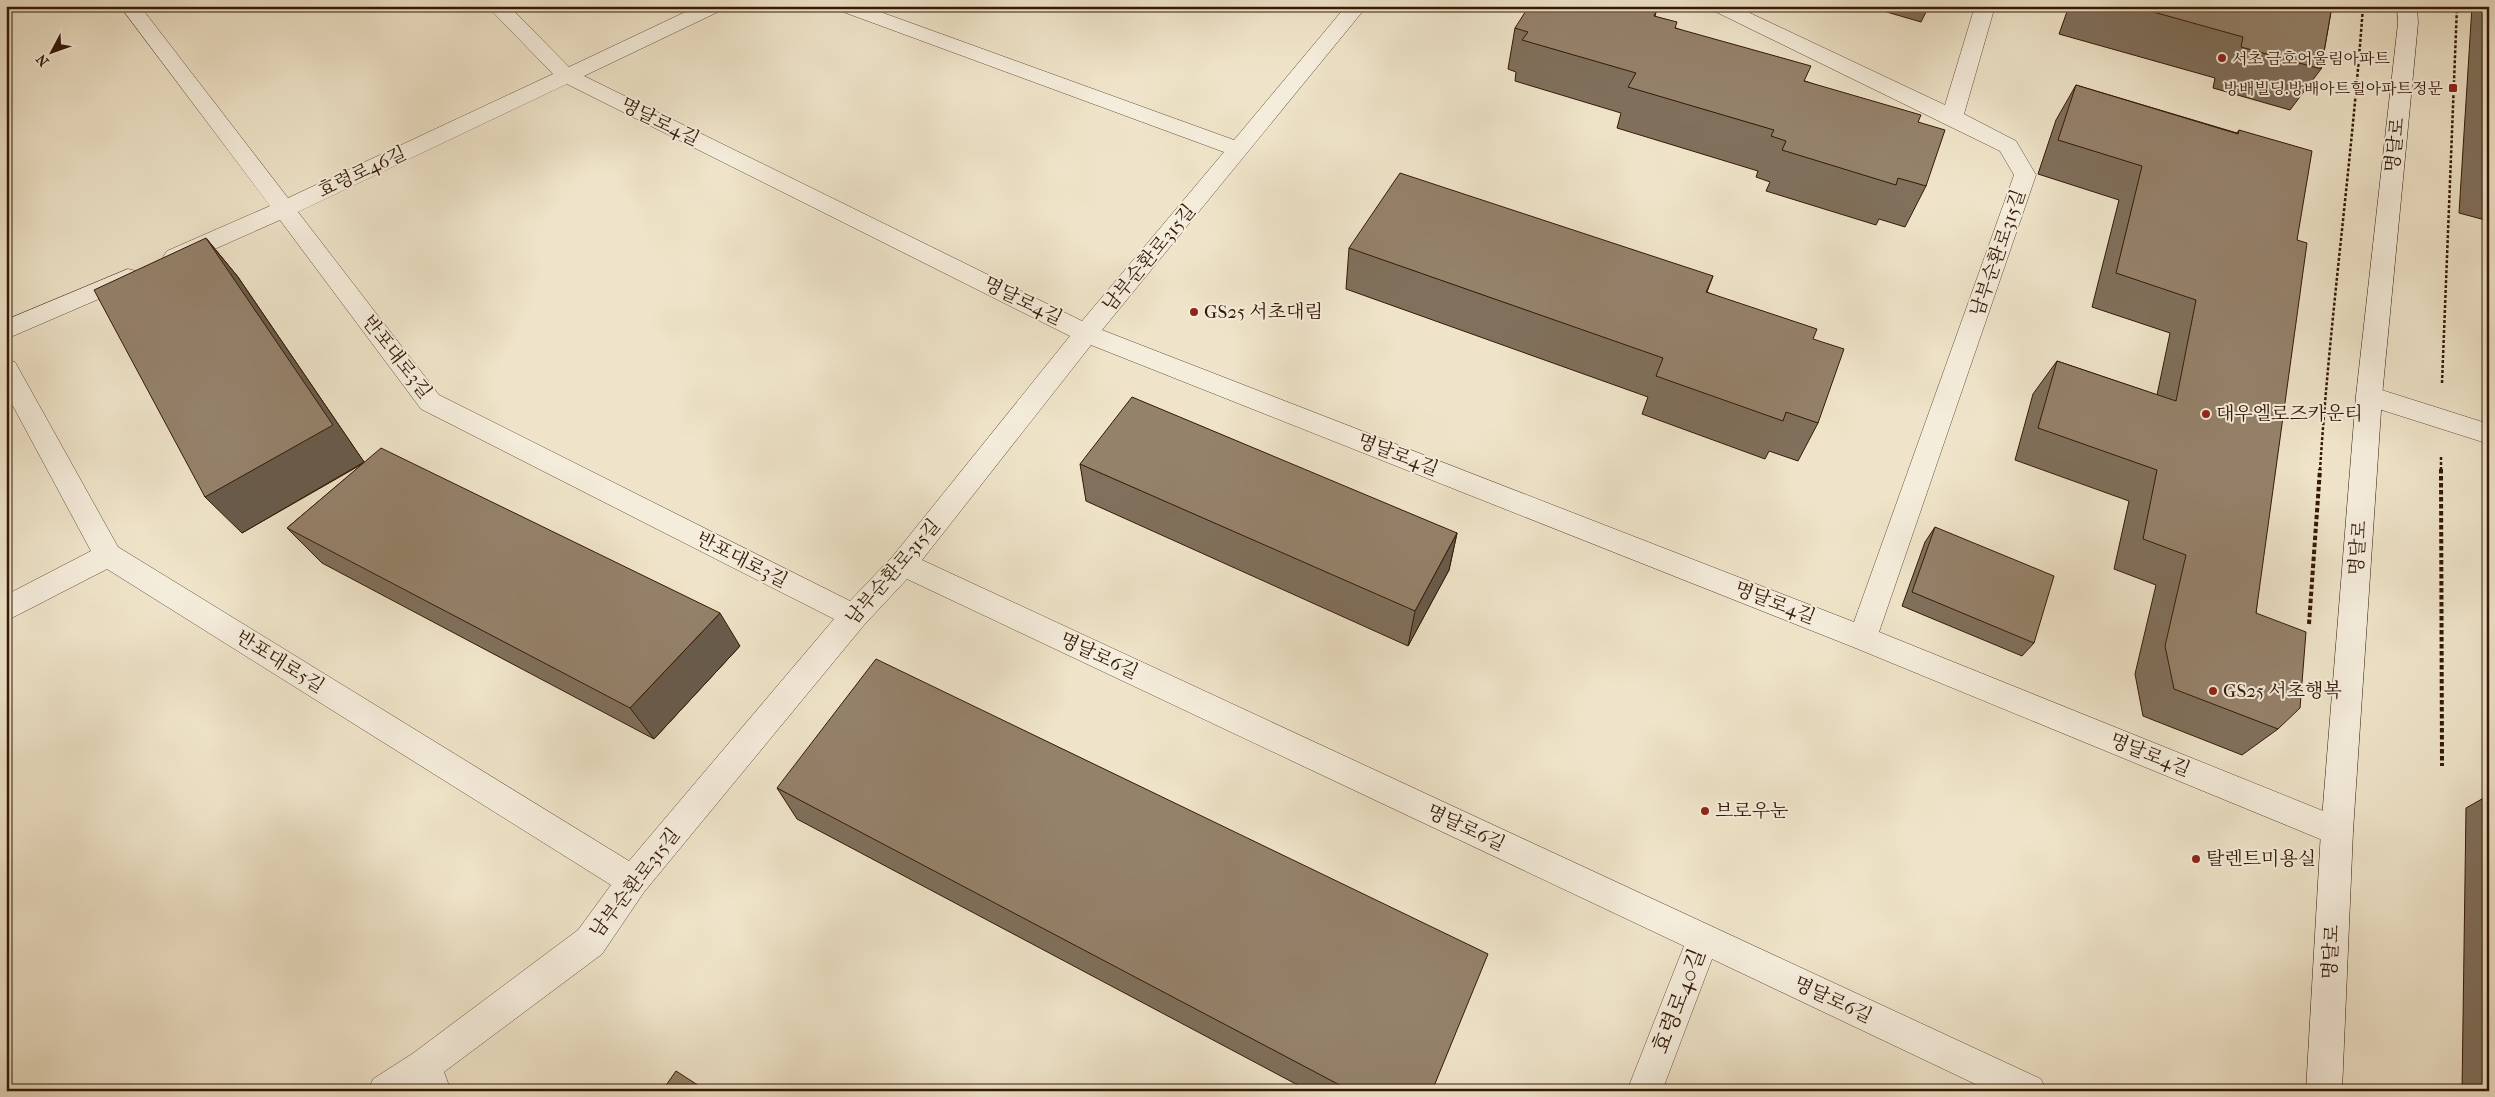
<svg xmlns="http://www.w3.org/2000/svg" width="2495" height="1097" font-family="'IM FELL French Canon','Noto Serif KR',serif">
<rect width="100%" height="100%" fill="#efe4c9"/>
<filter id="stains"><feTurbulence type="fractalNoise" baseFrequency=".004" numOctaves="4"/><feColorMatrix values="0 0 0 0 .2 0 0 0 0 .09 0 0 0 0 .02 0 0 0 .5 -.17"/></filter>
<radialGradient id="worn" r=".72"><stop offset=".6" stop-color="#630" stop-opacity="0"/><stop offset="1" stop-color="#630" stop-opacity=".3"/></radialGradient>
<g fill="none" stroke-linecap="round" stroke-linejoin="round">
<defs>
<g id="minor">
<path d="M120 6H140L288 198 553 74 487 6H509L569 67 698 6H725L722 10 584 76 1082 321 1224 152 838 10 835 6H864L1234 140 1346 6H1367L1102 330 1854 622 2014 175 2000 151 1712 10 1709 6H1735L1945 105 1975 6H1995L1964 114 2016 141 2036 175 1879 632 2348 821 2353 831 2348 841 2337 846 1853 647 1091 345 922 560 2041 1079 2046 1091H1990L1712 959 1662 1091H1627L1684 946 907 579 864 625 644 892 602 954 444 1072 451 1091H368L373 1079 412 1054 578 930 611 885 107 569 6 621V595L91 551 6 393V360L15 362 118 547 629 861 834 619 421 409 280 220 183 263 175 265 167 263 163 257 167 251 270 206ZM567 84 1070 336 893 556 850 601 439 395 298 212Z"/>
<path d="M128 269 136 271 140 277 136 283 6 339V320Z"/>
<path d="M2369 386 2489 424V444L2360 403 2356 396 2360 389Z"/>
</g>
<path id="secondary" d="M2397 6H2417L2418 23 2382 396 2353 831 2342 1091H2306L2321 831 2356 396 2398 23Z"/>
</defs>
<use href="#minor" stroke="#634b37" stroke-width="1"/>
<use href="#secondary" stroke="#341806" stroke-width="1"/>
<g stroke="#341806" stroke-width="2.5" stroke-dasharray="3 2" stroke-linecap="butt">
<path d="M2442 383 2457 6"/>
<path d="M2441 457V470"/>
<path d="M2320 470C2330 315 2352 161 2363 6"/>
</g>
<g stroke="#341806" stroke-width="4" stroke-dasharray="4.5 2.5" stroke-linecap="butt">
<path d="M2441 469 2442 766"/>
<path d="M2309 624 2320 469"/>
</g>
<use href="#minor" fill="#f5eddc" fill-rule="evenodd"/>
<use href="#secondary" fill="#f5eddc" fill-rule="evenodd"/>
</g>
<g fill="#80705c" stroke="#341806">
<path d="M1866 6H1929L1921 22Z"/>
<path d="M2069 6H2332L2321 69 2290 110 2213 88 2215 78 2059 34Z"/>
<path d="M2472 6H2489V221L2459 213Z"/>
<path d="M1657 9 1655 16 1676 28 1805 81 1918 122 1926 186 1905 227 1879 219 1876 225 1766 191 1770 182 1756 177 1758 171 1617 128 1621 113 1515 81 1516 72 1508 69 1515 28Z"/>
<path d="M2076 85 2237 133 2239 130 2297 240 2256 613 2278 729 2242 755 2143 716 2135 674 2156 585 2114 569 2129 501 2015 460 2033 394 2057 361 2157 395 2170 333 2092 307 2119 200 2038 174 2056 120Z"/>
<path d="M206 238 238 277 364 462 740 646 654 739 322 563 287 528 364 463 242 533Z"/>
<path d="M1349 248 1713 276 1707 292 1813 339 1818 423 1798 461 1769 451 1765 459 1642 414 1648 397 1346 289Z"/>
<path d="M1080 464 1457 533 1449 570 1408 646 1086 501Z"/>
<path d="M1935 527 2034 643 2022 656 1902 606 1925 542Z"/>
<path d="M777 788 1432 1091H1309L797 819Z"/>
<path d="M2489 795V1091H2462L2466 808Z"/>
</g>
<g fill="#685b4b" stroke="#341806">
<path d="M206 238 238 277 364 462 242 533 205 497Z"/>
<path d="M1457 533 1449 570 1408 646 1415 611Z"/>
<path d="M720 613 740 646 654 739 630 708Z"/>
</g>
<g fill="#95826b" stroke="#341806">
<path d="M1529 6H1648L1657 9 1654 16 1677 22 1675 28 1811 66 1804 81 1921 115 1918 122 1945 130 1926 186 1898 178 1896 185 1782 150 1786 141 1771 136 1774 130 1628 87 1636 73 1522 40 1528 32 1515 28Z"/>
<path d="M2132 6H2332L2321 69 2241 47 2243 37Z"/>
<path d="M2076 85 2238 134 2239 130 2312 151 2297 240 2307 243 2256 613 2306 632 2300 708 2278 729 2174 689 2165 646 2186 555 2143 539 2157 470 2038 428 2057 361 2176 401 2196 300 2116 273 2142 166 2058 140Z"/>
<path d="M1400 173 1713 276 1706 292 1817 329 1813 339 1844 349 1818 423 1786 412 1783 421 1656 376 1663 358 1349 248Z"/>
<path d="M206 238 333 425 205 497 94 290Z"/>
<path d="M1132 397 1457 533 1415 611 1080 464Z"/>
<path d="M381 448 720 613 630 708 287 528Z"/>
<path d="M1935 527 2054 576 2034 643 1912 592Z"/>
<path d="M876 659 1488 954 1432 1091H1351L777 788Z"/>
<path d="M676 1071 707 1091H662Z"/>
</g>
<g fill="#8f2418" stroke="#f5eddc" stroke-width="2">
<circle cx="2222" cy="58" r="5"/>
<rect x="2448" y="83" width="10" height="10" rx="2.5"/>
<circle cx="1194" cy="312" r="5"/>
<circle cx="2206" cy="414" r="5"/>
<circle cx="2213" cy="691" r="5"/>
<circle cx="1705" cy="811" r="5"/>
<circle cx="2196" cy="859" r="5"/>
</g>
<g text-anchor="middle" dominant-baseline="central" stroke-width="4" stroke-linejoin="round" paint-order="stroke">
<g font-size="16" fill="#341806" stroke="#f5eddc" text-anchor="start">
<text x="2232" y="58">서초 금호어울림아파트</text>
<text x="2443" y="88" text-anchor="end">방배빌딩.방배아트힐아파트정문</text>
</g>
<g font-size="19" fill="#341806" stroke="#f5eddc">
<text transform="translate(660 122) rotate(26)">명달로4길</text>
<text transform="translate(2395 145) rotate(-84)">명달로</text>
<text transform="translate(362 172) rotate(-25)">효령로46길</text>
<text transform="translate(1998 253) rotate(-71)">남부순환로315길</text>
<text transform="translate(1149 258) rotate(-50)">남부순환로315길</text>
<text transform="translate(1023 301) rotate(26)">명달로4길</text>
<text transform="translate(397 357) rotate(52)">반포대로3길</text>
<text transform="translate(1398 455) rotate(21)">명달로4길</text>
<text transform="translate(2358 548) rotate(-86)">명달로</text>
<text transform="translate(742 560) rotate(27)">반포대로3길</text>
<text transform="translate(893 572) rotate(-49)">남부순환로315길</text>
<text transform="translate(1775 603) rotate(21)">명달로4길</text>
<text transform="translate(1099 656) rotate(25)">명달로6길</text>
<text transform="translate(280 662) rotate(32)">반포대로5길</text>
<text transform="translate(2150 755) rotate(22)">명달로4길</text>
<text transform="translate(1466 828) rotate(25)">명달로6길</text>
<text transform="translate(635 883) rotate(-52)">남부순환로315길</text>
<text transform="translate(2331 952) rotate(-87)">명달로</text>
<text transform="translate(1833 1000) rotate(25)">명달로6길</text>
</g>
<g font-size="19" fill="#341806" stroke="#f5eddc" text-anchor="start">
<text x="1204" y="312">GS25 서초대림</text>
<text x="2216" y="414">대우엘로즈카운티</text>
<text x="2223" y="691">GS25 서초행복</text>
<text x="1715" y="811">브로우눈</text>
<text x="2206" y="859">탈렌트미용실</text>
</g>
<g font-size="22" fill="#341806" stroke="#f5eddc">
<text transform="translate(1679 1001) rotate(-69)">효령로40길</text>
</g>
</g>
<rect width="2495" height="1097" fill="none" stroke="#efe4c9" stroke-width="25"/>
<rect x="8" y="8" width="2480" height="1082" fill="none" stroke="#341806" stroke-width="2.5"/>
<rect x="12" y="12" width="2470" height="1072" fill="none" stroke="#341806"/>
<g transform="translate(52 52) rotate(229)" stroke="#f5eddc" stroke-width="4" paint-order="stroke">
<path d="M0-4L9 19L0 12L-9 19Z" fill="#341806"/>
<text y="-8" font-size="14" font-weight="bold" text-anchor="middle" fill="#341806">N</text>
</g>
<rect width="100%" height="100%" filter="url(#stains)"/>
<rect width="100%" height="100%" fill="url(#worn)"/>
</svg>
